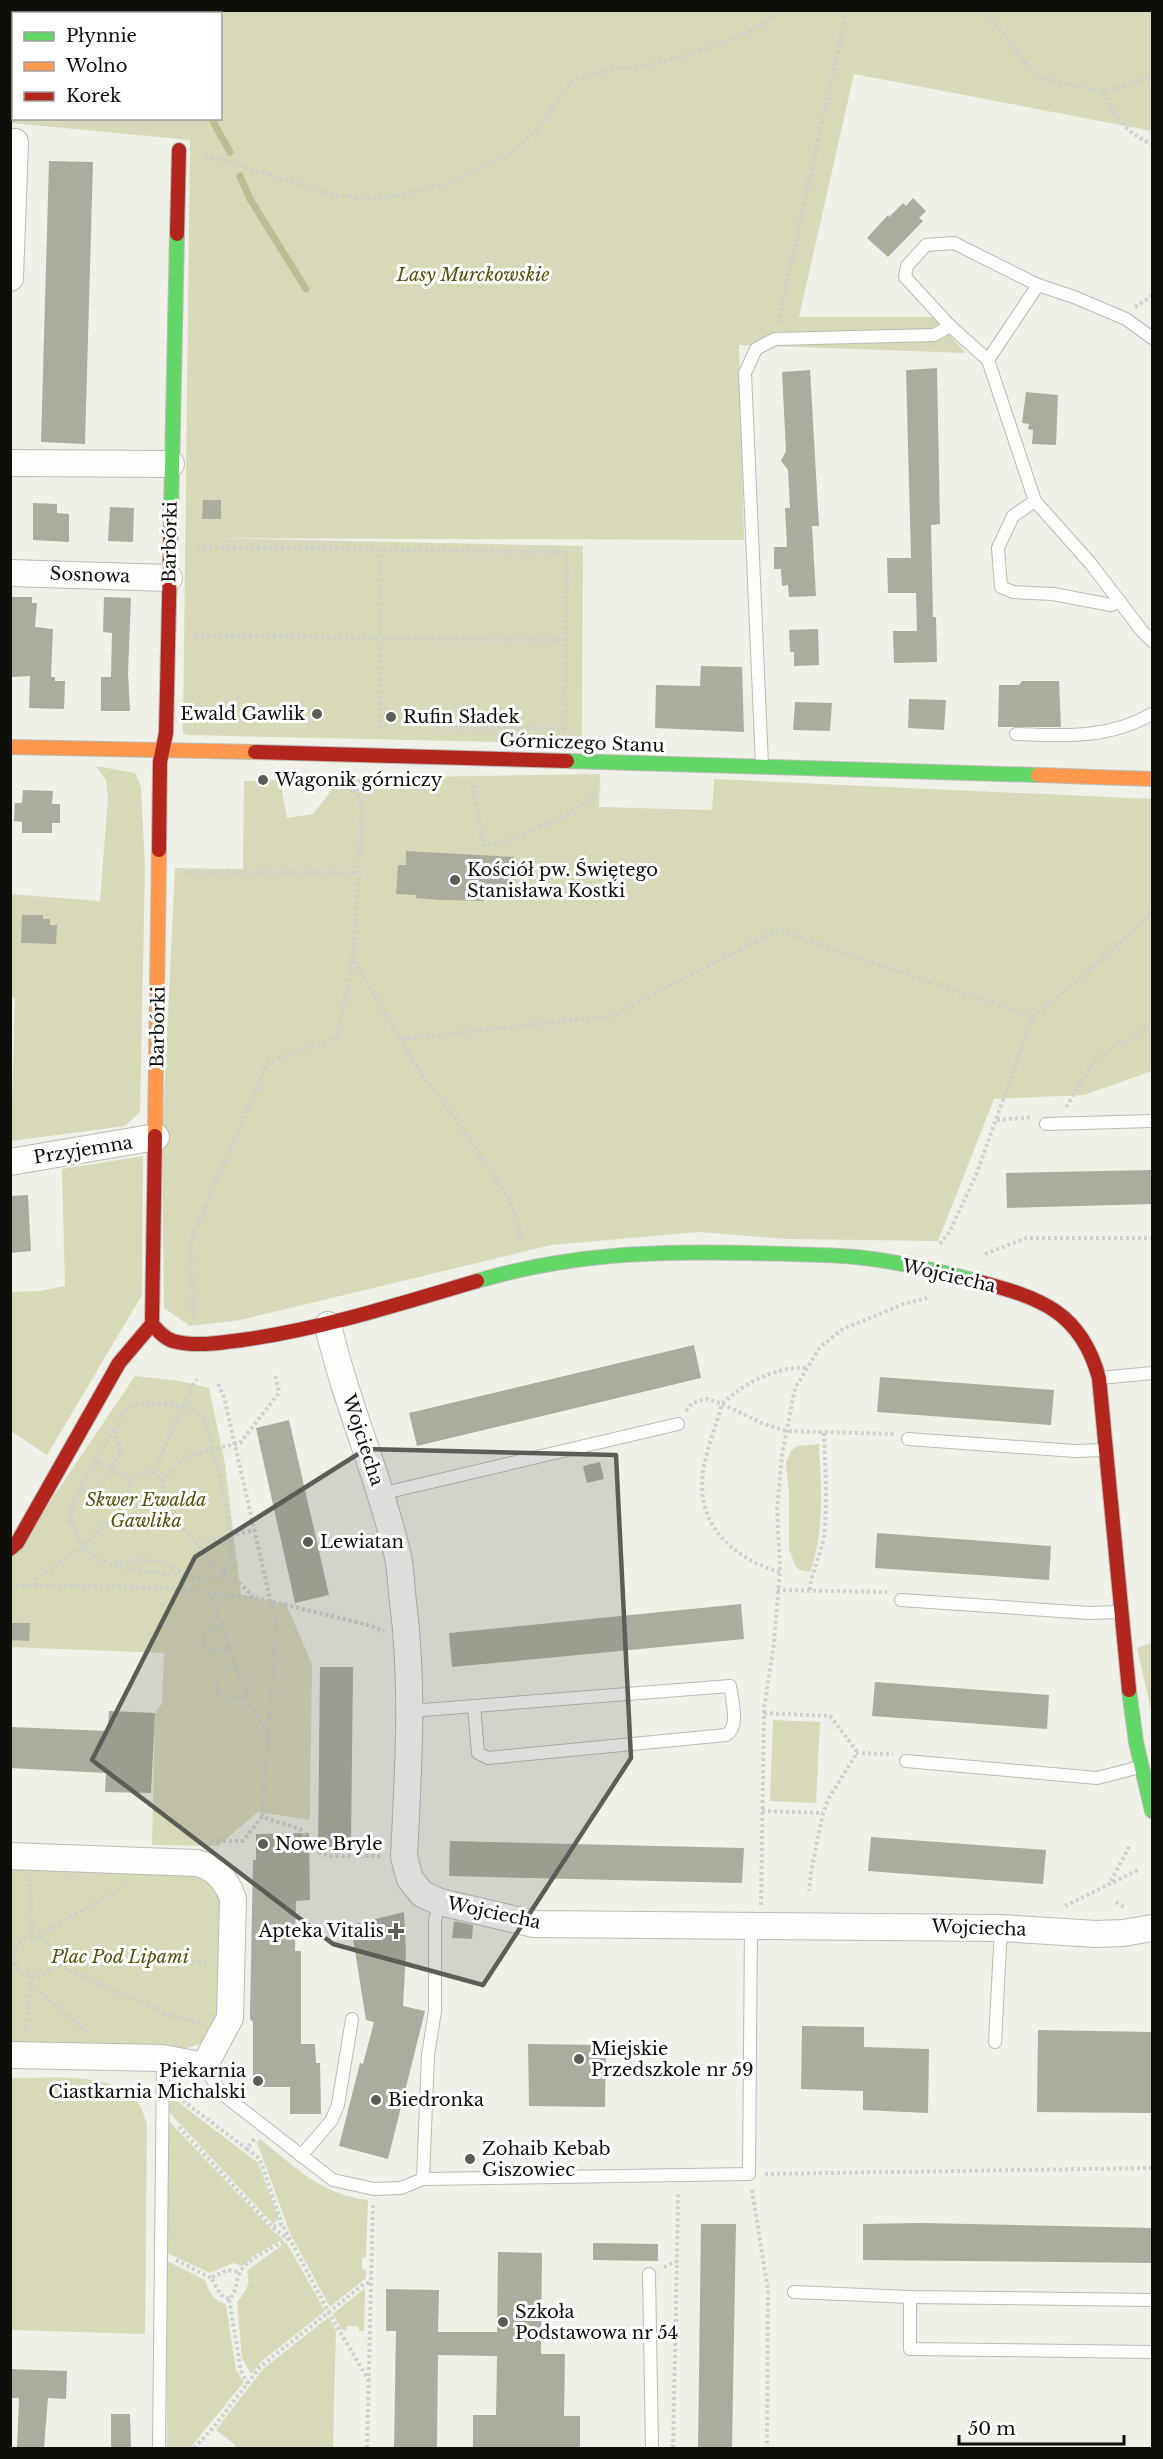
<svg xmlns="http://www.w3.org/2000/svg" width="1163" height="2459" font-family="'Libre Baskerville',serif">
<rect width="100%" height="100%" fill="#eff0e8"/>
<g fill="#d8d9b8" fill-rule="evenodd">
<path d="M10 11H1152V131L854 74 799 317H933L966 353 739 345 744 540 207 538 583 546 582 744 187 735 183 733 190 140 11 123ZM14 14H220V118H14Z"/>
<path d="M96 766 135 773 141 787 145 868 140 1112 125 1126 11 1141 15 998 10 997V894L100 901 108 798 106 780Z"/>
<path d="M600 774 599 807 712 810 714 779 1152 799V1071L1084 1095 994 1099 938 1241 787 1239 699 1232 551 1245 241 1320 190 1326 164 1308 162 1141 175 868 243 869 244 781 280 780 287 818 313 814 341 778Z"/>
<path d="M143 1156 142 1295 47 1455 11 1431 10 1292 40 1291 65 1286 62 1169Z"/>
<path d="M135 1376 180 1381 209 1388 225 1464 241 1595 286 1604 312 1664 310 1820 258 1812 218 1846 152 1845 155 1713 162 1703 164 1653 11 1647V1559Z"/>
<path d="M819 1444C821 1488 825 1531 810 1572L799 1570 795 1565 789 1549V1492L786 1463 791 1451 797 1446Z"/>
<path d="M1152 1643V1714L1137 1648Z"/>
<path d="M773 1720 820 1722 816 1803 770 1801Z"/>
<path d="M11 1861 187 1867 221 1888 223 2012 203 2043 183 2049 11 2046Z"/>
<path d="M11 2078C50 2079 105 2070 135 2099 141 2104 144 2116 147 2124L145 2334 11 2330Z"/>
<path d="M169 2098H173L258 2163 279 2219 273 2224 169 2112Z"/>
<path d="M169 2121 275 2233 283 2239 255 2255 242 2266 233 2263 210 2273 167 2253Z"/>
<path d="M260 2139C294 2166 323 2196 368 2200L366 2257 362 2258V2269L366 2270V2278L330 2307 290 2233 257 2142Z"/>
<path d="M286 2242 325 2311 262 2361 251 2374 242 2358 237 2302C246 2291 251 2285 247 2271Z"/>
<path d="M167 2261 205 2280C209 2293 213 2300 226 2304L236 2370 244 2382 190 2448H167Z"/>
<path d="M365 2288 364 2331H359L358 2326H347V2330H342L333 2314Z"/>
<path d="M329 2317 336 2331 333 2448H236L234 2444 216 2430 263 2369Z"/>
</g>
<g fill="none" stroke-linecap="round" stroke-linejoin="round">
<g stroke="#bdbd93" stroke-width="7">
<path d="M196 10V14"/>
<path d="M211 118 230 152"/>
<path d="M240 176 250 199 306 289"/>
</g>
</g>
<g fill="#acac9e">
<path d="M49 161 93 162 85 444 41 442Z"/>
<path d="M913 198 926 211 919 218 923 221 888 257 867 238 888 215 889 217 903 203 906 206Z"/>
<path d="M937 368 940 524 931 525 933 617H936L937 662 894 663 893 631H917L916 593H888L887 558H911L906 370Z"/>
<path d="M810 370 819 526H812L816 596 789 597 788 585 782 586 781 569H774V547H787L785 508H790L788 470 781 461 786 451 782 372Z"/>
<path d="M1026 392 1058 395 1056 445 1032 444 1033 430 1028 429 1029 424 1022 423Z"/>
<path d="M203 500H221V519H202Z"/>
<path d="M33 503 57 504V513L69 514V542L33 540Z"/>
<path d="M110 507 134 508 133 542 108 541Z"/>
<path d="M10 597H32V603H37L35 627 53 629 51 677H55V681H65L64 709 29 708 30 676 12 677Z"/>
<path d="M104 597 131 598 128 673 130 711H101V677H111L112 633 103 632Z"/>
<path d="M818 629 819 665 794 666V652H790L789 630Z"/>
<path d="M701 666 742 667 744 732 655 728 656 685 700 686Z"/>
<path d="M1022 681H1059L1061 727H998L999 685H1019Z"/>
<path d="M909 699 946 700 944 730 908 728Z"/>
<path d="M795 702 832 703 830 731 793 730Z"/>
<path d="M23 790 53 791 52 804H60V823H52V833H22V822L14 821 15 803H22Z"/>
<path d="M406 851 514 857 513 900 484 898V901L441 900 416 898V895L396 894 398 865H406Z"/>
<path d="M22 915H43V919H50V925H57L56 944 21 943Z"/>
<path d="M1152 1170V1204L1007 1208 1006 1173Z"/>
<path d="M28 1195 31 1251 10 1253V1196Z"/>
<path d="M694 1345 701 1378 417 1446 409 1413Z"/>
<path d="M880 1377 1054 1390 1051 1425 877 1412Z"/>
<path d="M289 1420 329 1595 295 1603 256 1428Z"/>
<path d="M600 1462 604 1479 587 1483 583 1466Z"/>
<path d="M877 1533 1051 1546 1049 1580 875 1568Z"/>
<path d="M741 1604 744 1639 452 1667 449 1633Z"/>
<path d="M10 1623H30L29 1641 10 1640Z"/>
<path d="M320 1667H353L351 1847H318Z"/>
<path d="M875 1682 1049 1695 1047 1729 872 1716Z"/>
<path d="M109 1711 155 1713 151 1793 105 1792 106 1773 10 1768V1727L108 1731Z"/>
<path d="M309 1833 310 1900 296 1901 295 1951H301V2044H315L316 2063H320L321 2114H290V2087H253V2022L250 2019V2011L253 1860H256V1834Z"/>
<path d="M871 1837 1046 1850 1043 1884 868 1871Z"/>
<path d="M450 1841 744 1848 742 1883 449 1876Z"/>
<path d="M404 1912 406 1951 403 2006 425 2011 388 2159 339 2146 360 2063 363 2064 374 2022 366 2020 351 1925Z"/>
<path d="M454 1921 473 1925 472 1939 452 1938Z"/>
<path d="M802 2026 864 2027V2047L929 2049 928 2113 863 2110V2091L801 2089Z"/>
<path d="M1038 2030 1152 2032V2113L1037 2112Z"/>
<path d="M528 2044 606 2045 605 2107 529 2106Z"/>
<path d="M920 2223 1152 2228V2263L863 2260V2224Z"/>
<path d="M701 2224H736L732 2448H698Z"/>
<path d="M593 2243 658 2244V2261L593 2260Z"/>
<path d="M498 2252 542 2253 541 2354H565L564 2416H580V2448H473V2415H496L497 2356 438 2355 437 2448H394L396 2331H386V2289L439 2290 438 2332H497Z"/>
<path d="M10 2369 67 2371 66 2399 48 2398 44 2448H17L19 2398H10Z"/>
<path d="M111 2414H130L131 2448H111Z"/>
</g>
<g fill="none" stroke-linecap="round" stroke-linejoin="round">
<defs>
<g id="lane">
<path d="M950 326 905 277 907 266 926 245 954 243 1038 285 1074 297 1126 319 1152 338"/>
<path d="M988 360 1038 285"/>
<path d="M1035 501 1013 516 998 548 1001 587 1013 592 1053 594 1111 605 1120 601"/>
<path d="M1016 734C1065 736 1108 739 1152 714"/>
<path d="M762 765 745 373 756 349 775 339 934 335 950 326 988 360 1035 501 1091 564 1142 631 1152 641"/>
<path d="M1046 1124 1152 1121"/>
<path d="M1100 1378 1152 1373"/>
<path d="M908 1439 1075 1451 1104 1450"/>
<path d="M380 1494 678 1424"/>
<path d="M901 1600 1089 1613 1119 1612"/>
<path d="M410 1711 730 1686C732 1701 740 1727 726 1735L488 1758 478 1753 474 1706"/>
<path d="M906 1761 1097 1778 1140 1767"/>
<path d="M995 2042 1001 1928"/>
<path d="M204 2066 221 2093 333 2180 374 2189 401 2188 423 2179 749 2174 751 1926"/>
<path d="M301 2156 331 2121 338 2105 352 2019"/>
<path d="M423 2179 428 2055 435 2011V1920L440 1902"/>
<path d="M649 2274 652 2448"/>
<path d="M794 2292 910 2297 1152 2300"/>
<path d="M910 2297V2349L1152 2352"/>
<path d="M159 2448 163 2058"/>
</g>
<g id="street">
<path d="M10 278 15 142"/>
<path d="M10 463 171 464"/>
<path d="M10 573 169 578"/>
<path d="M10 1162 156 1137"/>
<path d="M328 1325C346 1404 380 1478 398 1557 401 1571 401 1587 403 1602 414 1687 408 1772 404 1857L410 1879 422 1894 440 1902 534 1924 1001 1928 1096 1934 1123 1933 1152 1928"/>
<path d="M10 1856 197 1863C216 1867 227 1881 233 1899L230 2018 204 2066 163 2058 10 2055"/>
</g>
<g id="fast">
<path d="M171 515 177 234"/>
<path d="M567 761 1038 775"/>
<path d="M477 1281C568 1254 652 1251 747 1253 783 1254 819 1254 855 1257 898 1261 939 1271 980 1282"/>
<path d="M1129 1690 1136 1742 1152 1811"/>
</g>
<g id="slow">
<path d="M10 747 255 752"/>
<path d="M1038 775 1152 779"/>
<path d="M155 1136 159 850"/>
</g>
<g id="jam">
<path d="M177 234 179 150"/>
<path d="M255 752 567 761"/>
<path d="M159 850 160 762 166 733 171 515"/>
<path d="M980 1282C1041 1298 1081 1312 1099 1378L1129 1690"/>
<path d="M152 1324C158 1331 164 1338 173 1341 195 1347 220 1343 242 1340 322 1329 399 1304 477 1281"/>
<path d="M10 1549 17 1543 119 1363 152 1324 155 1136"/>
</g>
</defs>
<use href="#lane" stroke="#babbb5" stroke-width="14"/>
<use href="#street" stroke="#babbb5" stroke-width="28"/>
<use href="#fast" stroke="#babbb5" stroke-width="16"/>
<use href="#slow" stroke="#babbb5" stroke-width="16"/>
<use href="#jam" stroke="#babbb5" stroke-width="16"/>
<g stroke="#cfcfcd" stroke-width="4" stroke-dasharray="3 3" stroke-linecap="butt">
<path d="M984 10 1037 77 1103 92 1152 77"/>
<path d="M181 14V10"/>
<path d="M1103 92C1116 119 1124 131 1152 144"/>
<path d="M205 155 337 196 383 198 444 185 505 157 537 130 572 81 606 71 658 63 714 47 767 22 781 10"/>
<path d="M1135 307 1152 296"/>
<path d="M778 323 847 10"/>
<path d="M197 547 567 552 566 640"/>
<path d="M195 635 374 638 381 643 387 638 566 640 565 729 436 727"/>
<path d="M374 638 381 633V550"/>
<path d="M380 729 381 643"/>
<path d="M473 785 483 845H492C527 833 576 816 600 788"/>
<path d="M184 872 359 873"/>
<path d="M354 961 422 1075 460 1125 508 1197 517 1219 521 1241"/>
<path d="M402 1039 612 1016 777 930 1033 1017"/>
<path d="M1066 1107 1097 1057 1152 1026"/>
<path d="M997 1120 1032 1117"/>
<path d="M940 1244 950 1231 976 1175 1033 1017 1102 959 1152 912"/>
<path d="M985 1254 1026 1238H1152"/>
<path d="M193 1318 191 1245 194 1232 268 1062 337 1037 353 960 359 873 362 804 351 782"/>
<path d="M218 1384 224 1397 271 1603 277 1615 262 1817"/>
<path d="M152 1403C168 1405 198 1403 205 1421 212 1451 248 1559 219 1578 202 1581 181 1576 164 1573 131 1569 92 1569 77 1534 73 1527 70 1520 71 1512 72 1494 114 1431 125 1411L135 1405Z"/>
<path d="M686 1411 692 1403 707 1399 722 1404C743 1383 777 1366 807 1368"/>
<path d="M97 1462 130 1480"/>
<circle cx="146" cy="1490" r="18"/>
<path d="M153 1473 191 1388 197 1379"/>
<path d="M162 1481 186 1456 240 1443 279 1393 275 1374"/>
<path d="M78 1494 98 1490 121 1452 115 1429"/>
<path d="M161 1500 211 1561 243 1586 253 1597"/>
<path d="M195 1543 255 1530"/>
<path d="M114 1564C144 1556 160 1560 187 1575"/>
<path d="M780 1572C739 1561 702 1531 702 1486 702 1459 715 1430 722 1404L764 1424 787 1431 894 1434"/>
<path d="M10 1586C69 1586 127 1586 185 1589 208 1590 230 1598 253 1597L368 1625 384 1631"/>
<path d="M35 1586 36 1579 83 1546 131 1501"/>
<path d="M777 1590 887 1592"/>
<path d="M810 1590C811 1572 821 1555 824 1536 828 1502 825 1467 824 1433"/>
<path d="M209 1592 250 1704 257 1717 269 1734"/>
<path d="M221 1626 205 1634 203 1638 205 1648 212 1652 229 1647"/>
<path d="M237 1668 219 1677 215 1690 224 1700 247 1697"/>
<path d="M764 1713 830 1716 856 1750 855 1756 829 1798 823 1813 811 1872 809 1891"/>
<path d="M856 1753 893 1754"/>
<path d="M762 1811 823 1813"/>
<path d="M211 1841H243L262 1817 300 1829 319 1853 330 1856H383"/>
<path d="M30 1878 32 1937"/>
<path d="M1111 1881 1130 1845"/>
<path d="M1116 1902 1125 1908"/>
<path d="M761 1905 764 1709 774 1643 780 1569 777 1509 782 1455 795 1388 820 1347 843 1329 904 1304 927 1298"/>
<path d="M1065 1906 1138 1870"/>
<circle cx="33" cy="1957" r="20"/>
<path d="M41 1938 45 1931 128 1884"/>
<path d="M54 1958 209 1963"/>
<path d="M53 1963 171 2016 202 2023"/>
<path d="M31 1984 87 2032"/>
<path d="M26 2033 31 1977"/>
<path d="M178 2097 247 2149"/>
<path d="M179 2127 272 2227 282 2224 329 2313 369 2381"/>
<path d="M254 2139 247 2149 260 2159 282 2224"/>
<path d="M765 2174 1152 2168"/>
<path d="M752 2190 768 2290 767 2448"/>
<path d="M176 2260 211 2278"/>
<path d="M664 2267 677 2261 678 2191"/>
<path d="M229 2299 221 2295 211 2278 227 2270 240 2272"/>
<path d="M248 2384 241 2371 229 2299C238 2291 235 2282 240 2272 245 2260 276 2246 288 2239L272 2227"/>
<path d="M194 2448 213 2428 260 2367 364 2284 371 2282"/>
<path d="M367 2448 373 2205"/>
<path d="M673 2448 677 2261"/>
</g>
<use href="#lane" stroke="#fdfdfc" stroke-width="12"/>
<use href="#street" stroke="#fdfdfc" stroke-width="26"/>
<use href="#fast" stroke="#63d668" stroke-width="14"/>
<use href="#slow" stroke="#ff974d" stroke-width="14"/>
<use href="#jam" stroke="#b3261e" stroke-width="14"/>
</g>
<path fill="#5d5d58" fill-opacity="0.2" stroke="#5d5d58" stroke-width="4.5" stroke-linejoin="round" d="M366 1449 616 1455 631 1758 483 1985 333 1944 92 1760 195 1557Z"/>
<g fill="#5d5d58" stroke="#fff" stroke-width="2">
<circle cx="317" cy="714" r="6"/>
<circle cx="391" cy="717" r="6"/>
<circle cx="263" cy="780" r="6"/>
<circle cx="455" cy="880" r="6"/>
<circle cx="308" cy="1542" r="6"/>
<circle cx="263" cy="1844" r="6"/>
<path d="M393 1922h6v6h6v6h-6v6h-6v-6h-6v-6h6z"/>
<circle cx="579" cy="2059" r="6"/>
<circle cx="258" cy="2081" r="6"/>
<circle cx="376" cy="2100" r="6"/>
<circle cx="470" cy="2159" r="6"/>
<circle cx="503" cy="2322" r="6"/>
</g>
<g text-anchor="middle" dominant-baseline="central" stroke-width="6" stroke-linejoin="round" paint-order="stroke">
<g font-size="18" font-style="italic" fill="#53520d" stroke="#fff">
<text x="473" y="275">Lasy Murckowskie</text>
<text x="146" y="1500">Skwer Ewalda<tspan x="146" dy="21">Gawlika</tspan></text>
<text x="120" y="1957">Plac Pod Lipami</text>
</g>
<g font-size="18" fill="#0e0e0a" stroke="#fff">
<text transform="translate(170 542) rotate(-89)">Barbórki</text>
<text transform="translate(90 575) rotate(2)">Sosnowa</text>
<text transform="translate(582 743) rotate(2)">Górniczego Stanu</text>
<text transform="translate(158 1027) rotate(-89)">Barbórki</text>
<text transform="translate(83 1150) rotate(-9)">Przyjemna</text>
<text transform="translate(949 1276) rotate(13)">Wojciecha</text>
<text transform="translate(363 1440) rotate(72)">Wojciecha</text>
<text transform="translate(494 1913) rotate(12)">Wojciecha</text>
<text transform="translate(979 1928) rotate(2)">Wojciecha</text>
</g>
<g font-size="18" fill="#0e0e0a" stroke="#fff" text-anchor="start">
<text x="305" y="714" text-anchor="end">Ewald Gawlik</text>
<text x="403" y="717">Rufin Sładek</text>
<text x="275" y="780">Wagonik górniczy</text>
<text x="467" y="870">Kościół pw. Świętego<tspan x="467" dy="21">Stanisława Kostki</tspan></text>
<text x="320" y="1542">Lewiatan</text>
<text x="275" y="1844">Nowe Bryle</text>
<text x="384" y="1931" text-anchor="end">Apteka Vitalis</text>
<text x="591" y="2049">Miejskie<tspan x="591" dy="21">Przedszkole nr 59</tspan></text>
<text x="246" y="2071" text-anchor="end">Piekarnia<tspan x="246" dy="21">Ciastkarnia Michalski</tspan></text>
<text x="388" y="2100">Biedronka</text>
<text x="482" y="2149">Zohaib Kebab<tspan x="482" dy="21">Giszowiec</tspan></text>
<text x="515" y="2312">Szkoła<tspan x="515" dy="21">Podstawowa nr 54</tspan></text>
</g>
</g>
<rect width="1163" height="2459" fill="none" stroke="#0e0e0a" stroke-width="24"/>
<rect x="12" y="12" width="210" height="108" fill="#ffffff" stroke="#9f9f9d" stroke-width="1.5"/>
<rect x="24" y="32" width="30" height="9" fill="#63d668" stroke="#9f9f9d" stroke-width="1.5"/>
<text x="66" y="42" font-size="18" fill="#0e0e0a">Płynnie</text>
<rect x="24" y="62" width="30" height="9" fill="#ff974d" stroke="#9f9f9d" stroke-width="1.5"/>
<text x="66" y="72" font-size="18" fill="#0e0e0a">Wolno</text>
<rect x="24" y="92" width="30" height="9" fill="#b3261e" stroke="#9f9f9d" stroke-width="1.5"/>
<text x="66" y="102" font-size="18" fill="#0e0e0a">Korek</text>
<path d="M959 2435v9h165v-9" fill="none" stroke="#0e0e0a" stroke-width="3"/>
<text x="968" y="2435" font-size="18" fill="#0e0e0a" stroke="#ffffff" stroke-width="4.5" paint-order="stroke">50 m</text>
</svg>
